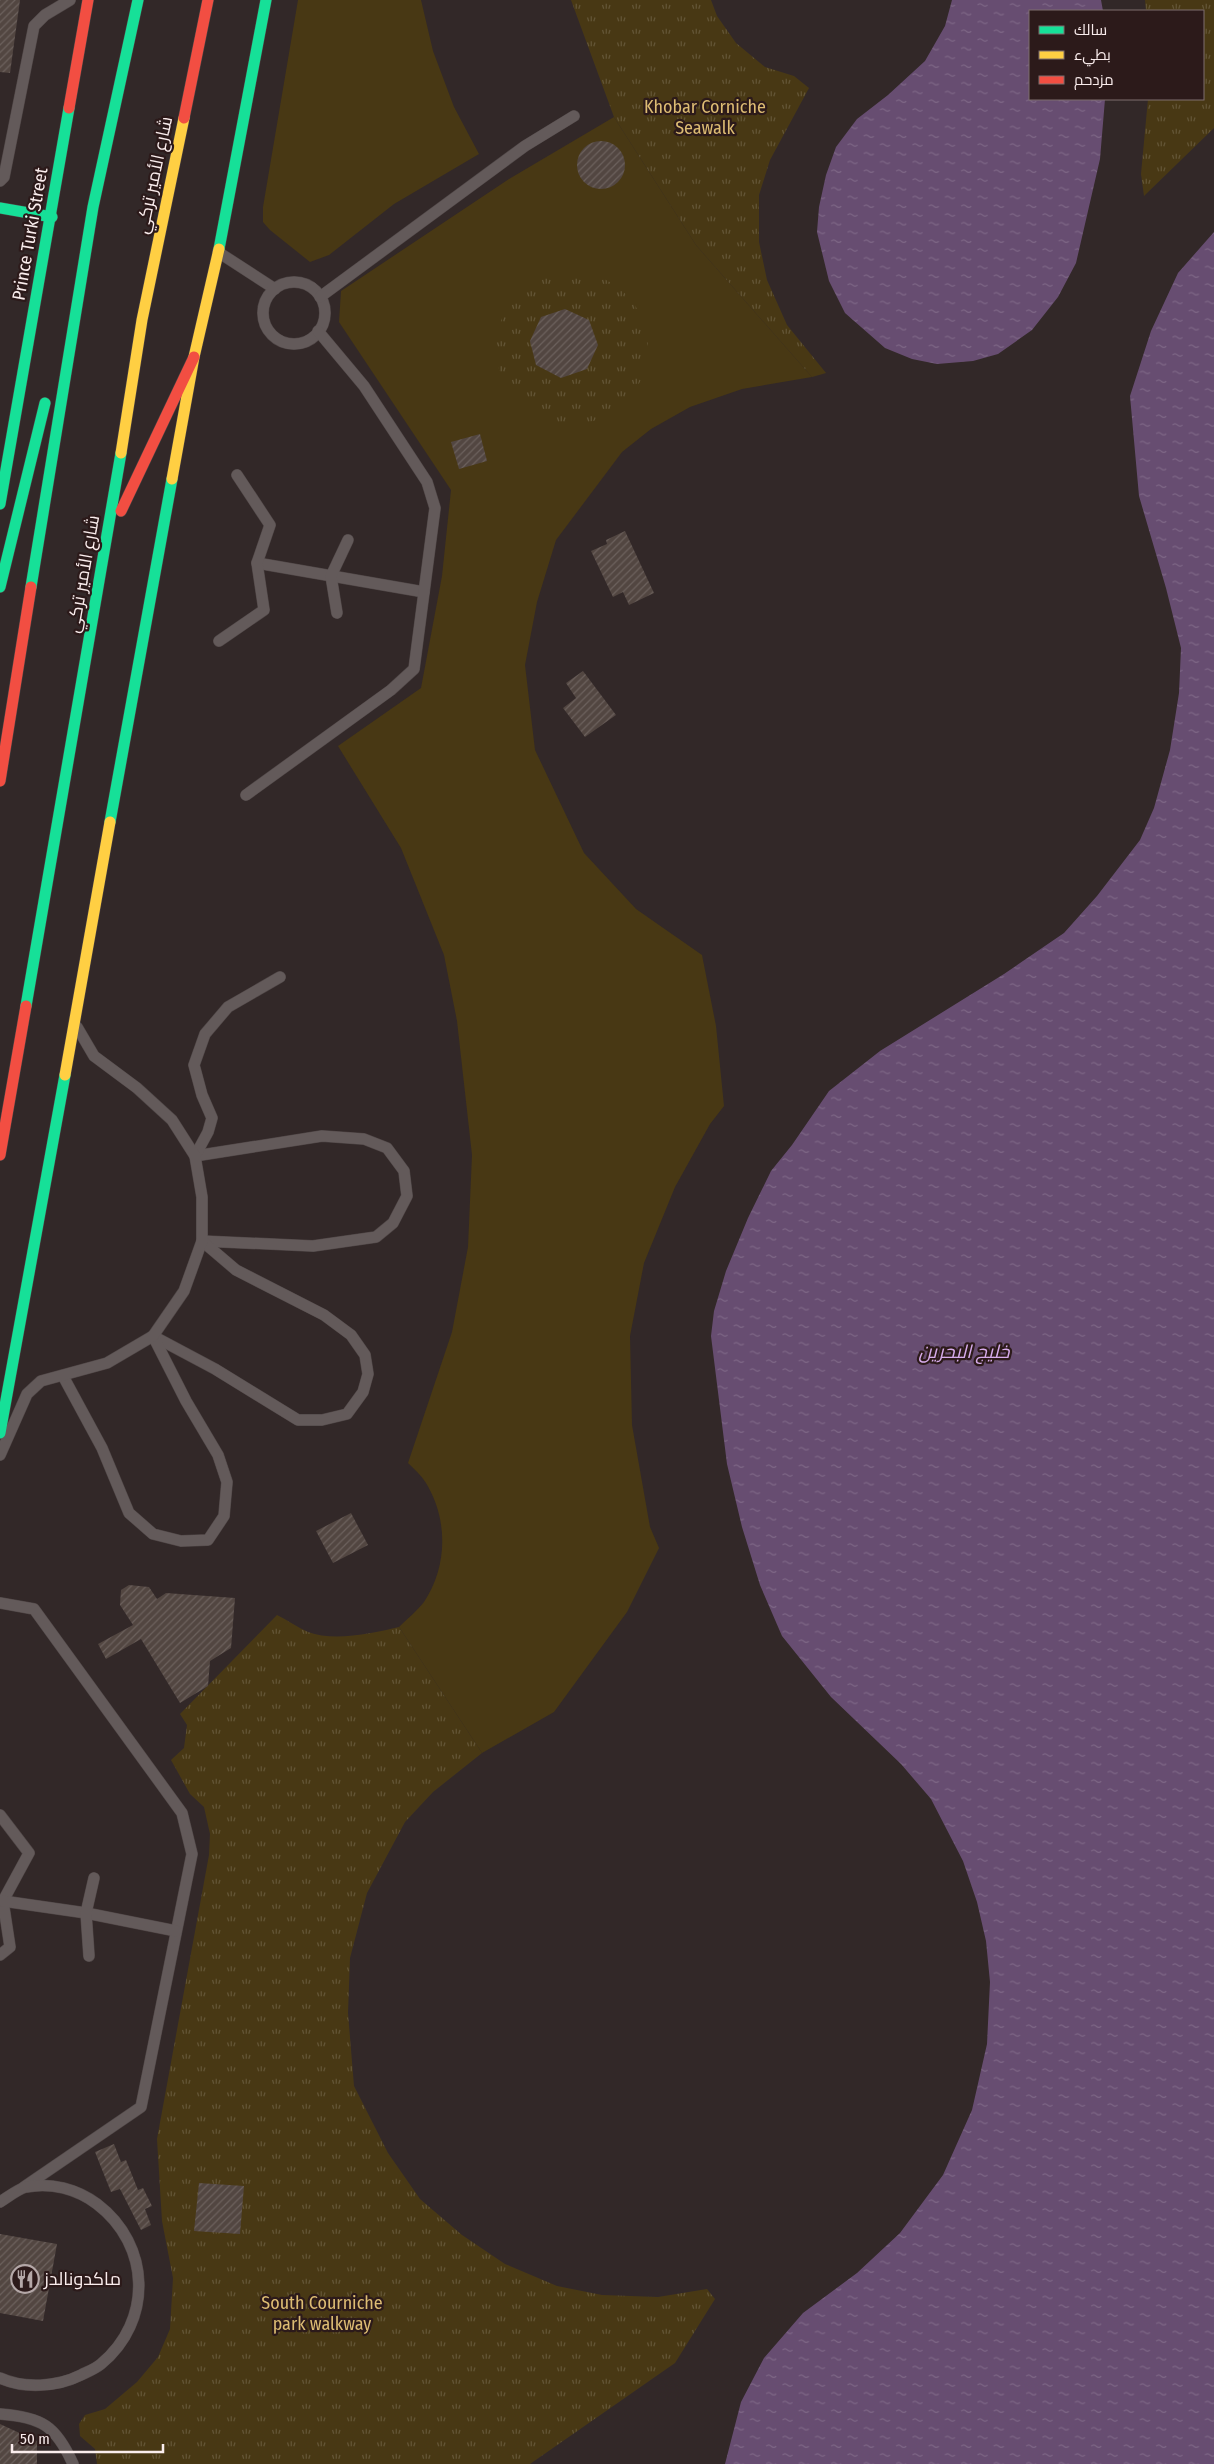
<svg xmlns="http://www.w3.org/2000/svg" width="1214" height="2464" font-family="'Fira Sans Condensed',Cairo,sans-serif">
<defs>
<pattern id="park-tufts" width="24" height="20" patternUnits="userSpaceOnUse" patternTransform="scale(1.25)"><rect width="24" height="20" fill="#483814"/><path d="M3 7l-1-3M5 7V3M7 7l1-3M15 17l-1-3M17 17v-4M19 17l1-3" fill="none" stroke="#635536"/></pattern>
<pattern id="water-ripples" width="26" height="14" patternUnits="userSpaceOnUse" patternTransform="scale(1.25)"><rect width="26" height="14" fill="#674d71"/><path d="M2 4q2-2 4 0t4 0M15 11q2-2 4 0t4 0" fill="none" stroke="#7e6786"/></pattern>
<pattern id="building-hatch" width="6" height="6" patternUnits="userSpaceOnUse" patternTransform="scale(1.25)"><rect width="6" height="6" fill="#524641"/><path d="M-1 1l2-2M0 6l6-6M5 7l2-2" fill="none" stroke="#6c615d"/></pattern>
</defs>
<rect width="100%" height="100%" fill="#322828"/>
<g fill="#483814">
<path d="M298 0H421L433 51 454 107 479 154 394 204 329 255 310 262 270 230 263 222V207Z"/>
<path d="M614 117 696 245 812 377 742 389 690 407 651 429 622 452 556 540 537 602 525 665 535 750 584 853 636 909 702 955 716 1026 724 1106 710 1124 675 1187 644 1263 630 1336 632 1425 650 1527 659 1548 627 1612 554 1712 482 1753 399 1627C407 1619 417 1611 424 1602 448 1566 448 1519 426 1483 421 1475 414 1469 408 1463L452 1332 468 1247 472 1155 457 1021 444 955 401 848 338 746 421 688 442 576 451 490 339 322 341 291 509 179Z"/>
</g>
<g fill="url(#park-tufts)">
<path d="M571 0H711L717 16 736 43 765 67 794 76 809 88 770 160 759 195V242L767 280 787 325 826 373 812 377 696 245 614 117Z"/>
<path d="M1145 0H1214V128L1144 196 1141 174 1148 99H1203V11H1146Z"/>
<circle cx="572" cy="348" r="76"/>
<path d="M277 1615C287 1620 297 1627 308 1632 334 1642 374 1633 399 1627L482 1753 433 1792 405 1822 367 1893 350 1958 348 2013 354 2086 388 2153 420 2199 462 2235 505 2264 557 2286 602 2295 658 2297 707 2289 715 2299 675 2363 530 2464H97L95 2449 80 2436 79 2424 85 2415 105 2409 137 2382 158 2357 170 2329 173 2278 162 2221 157 2139 209 1855 210 1834 204 1807 190 1794 171 1760 184 1748 187 1725 180 1714Z"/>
</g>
<g fill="url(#water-ripples)">
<path d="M952 0H1101L1103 11H1030V99H1105L1100 159 1076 263 1058 297 1032 330 998 354 973 361 937 364 912 359 885 348 845 313 829 281 817 232 819 207 826 175 836 147 857 119 888 95 925 61 945 26Z"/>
<path d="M1214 232V2464H725L741 2402 764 2358 803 2313 857 2273 900 2233 943 2175 972 2110 987 2044 990 1982 986 1941 977 1902 963 1861 931 1799 901 1764 831 1697 782 1636 760 1585 742 1527 727 1464 711 1336 714 1311 726 1271 748 1218 771 1171 792 1145 829 1091 880 1051 1004 974 1064 933 1097 896 1140 840 1154 808 1170 750 1179 693 1181 648 1166 588 1139 496 1130 396 1151 331 1178 273Z"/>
</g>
<g fill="url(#building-hatch)">
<path d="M0 0H20L10 73 0 72Z"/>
<circle cx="601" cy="165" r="24"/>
<path d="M565 309 589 320 598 345 587 369 561 378 536 365 530 341 541 317Z"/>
<path d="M480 434 487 461 459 469 451 442Z"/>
<path d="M625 531 654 593 629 605 623 592 613 597 591 551 607 544 606 540Z"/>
<path d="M583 671 616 715 585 737 563 708 576 698 566 683Z"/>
<path d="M351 1513 368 1545 333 1563 316 1531Z"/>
<path d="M129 1585 149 1587 157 1599 166 1593 235 1598 231 1648 210 1661 208 1686 180 1703 141 1639 106 1659 98 1644 133 1625 120 1605 121 1590Z"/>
<path d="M114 2144 121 2162 126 2160 138 2190 143 2188 152 2206 145 2209 151 2225 141 2230 120 2189 111 2192 95 2152Z"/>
<path d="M199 2183 244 2186 240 2234 194 2231Z"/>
<path d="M0 2234 57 2244 43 2321 0 2313Z"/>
<path d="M0 2424 37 2441V2464H0Z"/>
</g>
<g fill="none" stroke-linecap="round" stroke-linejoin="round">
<defs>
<g id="lane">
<path d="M0 181 4 177 34 26 45 15 70 0"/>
<path d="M218 252 275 289"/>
<circle cx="294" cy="313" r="31"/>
<path d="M320 297 525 146 574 116"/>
<path d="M257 563 424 592"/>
<path d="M337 613 331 576 348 540"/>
<path d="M219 641 264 610 257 563 270 525 237 475"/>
<path d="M246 795 391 690 414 669 435 508 427 482 364 386 318 331"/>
<path d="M195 1156 322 1136 364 1139 387 1148 404 1171 407 1196 393 1223 376 1237 313 1246 202 1241"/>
<path d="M195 1156 208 1132 212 1118 202 1095 194 1065 205 1034 228 1007 280 977"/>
<path d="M153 1336 215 1369 298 1420H322L347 1414 363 1392 368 1374 365 1355 351 1335 324 1315 236 1270 202 1241"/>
<path d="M63 1376 102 1448 129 1513 153 1534 181 1541 208 1540 224 1516 227 1482 218 1455 186 1401 153 1336"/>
<path d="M0 1455 27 1394 41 1381 107 1363 153 1336 184 1291 202 1241V1197L195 1156 172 1120 137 1088 94 1056 77 1027"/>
<path d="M0 1603 34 1609 182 1813 192 1854 141 2107 24 2187"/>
<path d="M0 1815 29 1853 3 1901 10 1947 0 1955"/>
<path d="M3 1901 86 1913 176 1931"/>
<path d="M89 1956 86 1913 94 1878"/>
<path d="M0 2202C8 2197 18 2189 26 2187 51 2182 77 2189 97 2204 151 2245 153 2321 101 2364 95 2369 87 2372 81 2375 57 2387 24 2389 0 2378"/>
<path d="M0 2414C42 2417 56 2426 73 2464"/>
</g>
<g id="fast">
<path d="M0 208 52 217"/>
<path d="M219 249 266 0"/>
<path d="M0 504 69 108"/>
<path d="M0 587 45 403"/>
<path d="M31 587 93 207 138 0"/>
<path d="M110 822 172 479"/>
<path d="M26 1006 121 453"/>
<path d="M0 1433 65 1075"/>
</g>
<g id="slow">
<path d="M121 453 142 320 184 118"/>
<path d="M172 479 194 357 219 249"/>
<path d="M65 1075 110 822"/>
</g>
<g id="jam">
<path d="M69 108 88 0"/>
<path d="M184 118 208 0"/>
<path d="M121 511 194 357"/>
<path d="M0 781 31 587"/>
<path d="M0 1155 26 1006"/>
</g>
</defs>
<use href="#lane" stroke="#4f4646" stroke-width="12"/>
<use href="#fast" stroke="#4f4646" stroke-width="12"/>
<use href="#slow" stroke="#4f4646" stroke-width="12"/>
<use href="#jam" stroke="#4f4646" stroke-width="12"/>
<use href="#lane" stroke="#635a5a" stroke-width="11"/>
<use href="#fast" stroke="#16e098" stroke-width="11"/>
<use href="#slow" stroke="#ffcf43" stroke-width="11"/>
<use href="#jam" stroke="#f24e42" stroke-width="11"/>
</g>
<defs>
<symbol id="restaurant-ring" viewBox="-11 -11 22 22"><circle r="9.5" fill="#2c1a1a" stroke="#b4a8a8" stroke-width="1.5"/><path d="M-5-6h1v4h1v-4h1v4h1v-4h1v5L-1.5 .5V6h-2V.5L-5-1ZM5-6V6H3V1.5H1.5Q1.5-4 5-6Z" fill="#b4a8a8"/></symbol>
</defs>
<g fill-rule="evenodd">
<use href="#restaurant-ring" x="9" y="2263" width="32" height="32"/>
</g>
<g text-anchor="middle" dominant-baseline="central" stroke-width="4.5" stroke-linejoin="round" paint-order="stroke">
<g font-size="18" fill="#ddbc73" stroke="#2c1a1a">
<text x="705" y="107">Khobar Corniche<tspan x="705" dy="21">Seawalk</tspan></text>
<text x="322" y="2303">South Courniche<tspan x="322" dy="21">park walkway</tspan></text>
</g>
<g font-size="18" fill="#faeded" stroke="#2c1a1a">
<text transform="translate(154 175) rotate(-78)">شارع الأمير تركي</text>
<text transform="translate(30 234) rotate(-80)">Prince Turki Street</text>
<text transform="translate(83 574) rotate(-80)">شارع الأمير تركي</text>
</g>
<g font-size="18" fill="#faeded" stroke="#2c1a1a" text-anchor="start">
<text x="44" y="2279">ماكدونالدز</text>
</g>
<g font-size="19" font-style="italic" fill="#d7aceb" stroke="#2c1a1a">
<text x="964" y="1351">خليج البحرين</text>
</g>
</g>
<rect x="1029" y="10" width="175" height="90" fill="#2c1a1a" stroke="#7e6e6e"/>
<rect x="1039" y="26" width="25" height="8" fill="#16e098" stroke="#7e6e6e"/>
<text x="1074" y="35" font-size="15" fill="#faeded">سالك</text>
<rect x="1039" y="51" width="25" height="8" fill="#ffcf43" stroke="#7e6e6e"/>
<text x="1074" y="60" font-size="15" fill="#faeded">بطيء</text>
<rect x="1039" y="76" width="25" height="8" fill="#f24e42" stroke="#7e6e6e"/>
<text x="1074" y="85" font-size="15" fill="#faeded">مزدحم</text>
<path d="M12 2444v8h151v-8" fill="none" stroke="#faeded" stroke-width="2.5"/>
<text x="20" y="2444" font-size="15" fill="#faeded" stroke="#2c1a1a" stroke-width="4" paint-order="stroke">50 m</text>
</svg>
